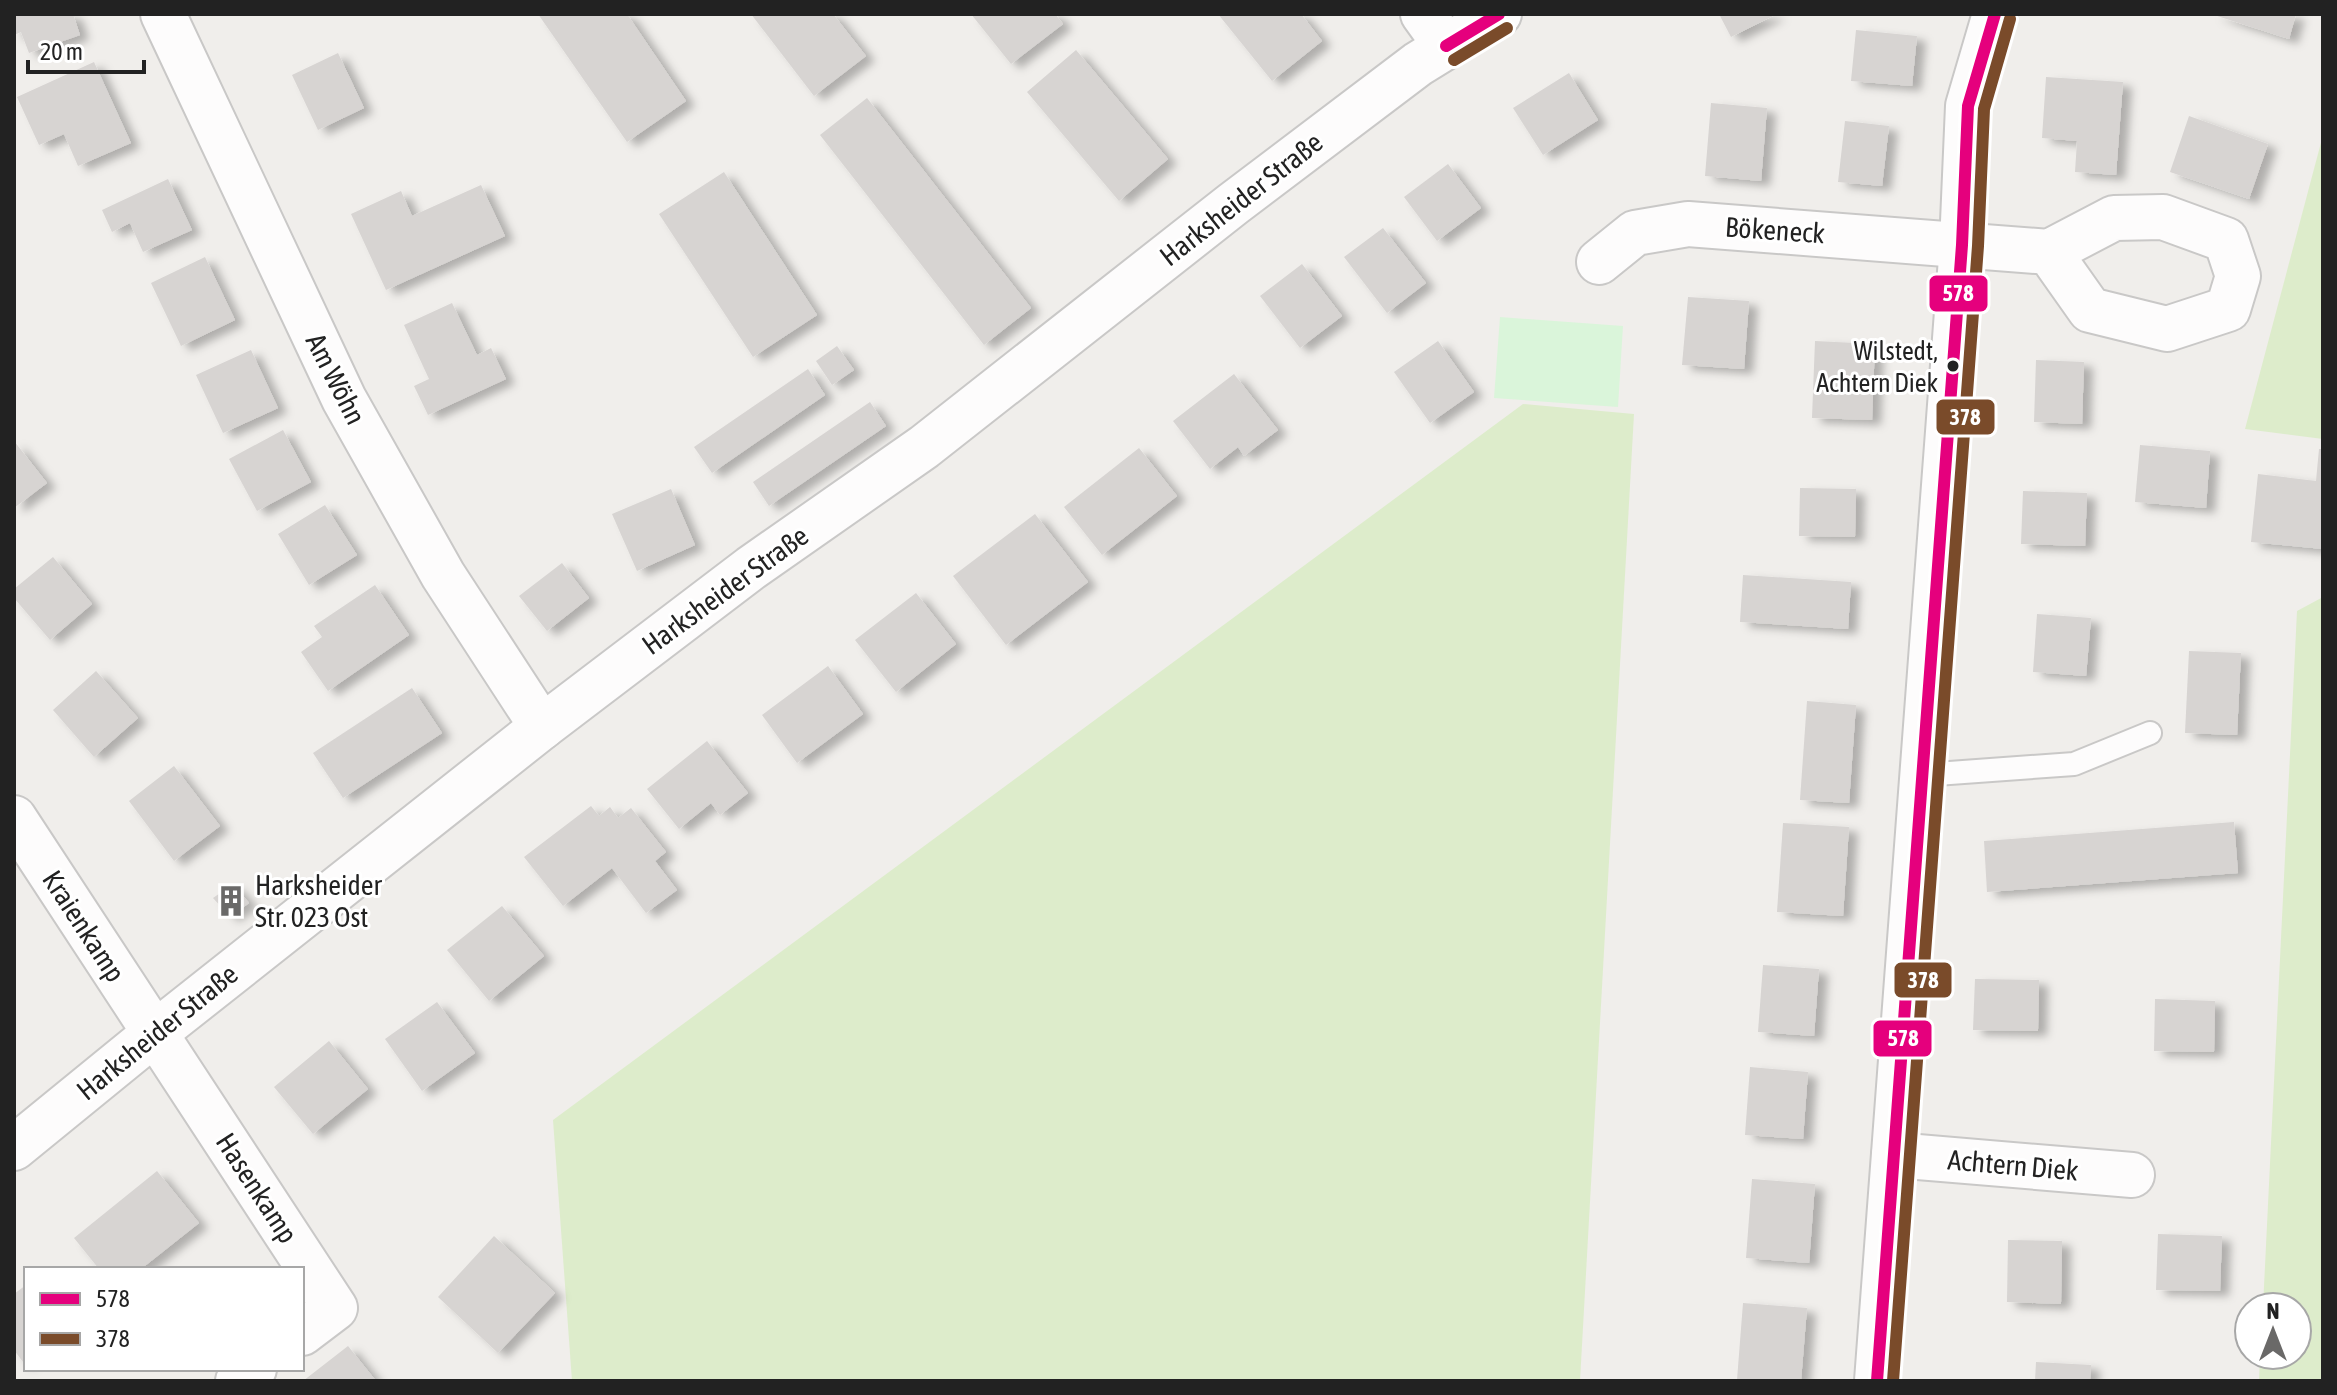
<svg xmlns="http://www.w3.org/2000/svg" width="2337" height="1395" font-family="'Asap Condensed',sans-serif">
<defs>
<filter id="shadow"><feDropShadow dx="9" dy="5" stdDeviation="4" flood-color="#0004"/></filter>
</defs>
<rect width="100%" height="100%" fill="#f0eeeb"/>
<g fill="#ddeccb">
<path d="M2323 135V439L2245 429Z"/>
<path d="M1523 404 1634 414 1580 1381H572L553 1120Z"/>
<path d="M2323 597V1381H2259L2260 1355H2297V1307H2263L2297 611Z"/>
</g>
<path fill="#daf5da" d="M1500 317 1623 326 1618 407 1494 398Z"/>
<g fill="#d7d4d2" filter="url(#shadow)">
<path d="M14 14H73L80 35 29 53 21 32 14 35Z"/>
<path d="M538 14H627L686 101 627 142Z"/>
<path d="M751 14H833L866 56 814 96Z"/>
<path d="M971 14H1055L1063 24 1011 64Z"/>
<path d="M1218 14H1301L1322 41 1272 81Z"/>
<path d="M1719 14H1777L1731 37Z"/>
<path d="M2211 14H2296L2289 39Z"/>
<path d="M1856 30 1917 36 1912 86 1851 81Z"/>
<path d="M1076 50 1168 159 1119 201 1027 92Z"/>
<path d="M338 53 364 108 318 130 292 75Z"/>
<path d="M94 62 131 143 78 166 64 134 39 145 17 97Z"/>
<path d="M1569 73 1598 120 1543 155 1513 108Z"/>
<path d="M2046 77 2123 82 2116 175 2075 172 2077 141 2042 138Z"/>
<path d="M867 98 1031 308 984 345 820 135Z"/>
<path d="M1711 103 1767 108 1761 181 1705 176Z"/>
<path d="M2189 116 2268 144 2249 199 2170 172Z"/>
<path d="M1845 121 1889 126 1882 186 1838 182Z"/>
<path d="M1448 164 1481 208 1437 241 1404 197Z"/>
<path d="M724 172 817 315 753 357 659 214Z"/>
<path d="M168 179 192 230 143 252 130 223 112 232 102 210Z"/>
<path d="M481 185 505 236 386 290 351 214 401 191 412 216Z"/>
<path d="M1383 228 1426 283 1387 313 1344 257Z"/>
<path d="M205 257 235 320 181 346 151 283Z"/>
<path d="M1302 264 1342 316 1300 348 1260 296Z"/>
<path d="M1688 297 1749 301 1744 369 1682 365Z"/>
<path d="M452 303 477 355 491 348 506 379 428 415 414 386 429 379 404 325Z"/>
<path d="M1438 341 1474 392 1430 423 1394 372Z"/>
<path d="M1815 341 1875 344 1872 420 1812 418Z"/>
<path d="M837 346 854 370 832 385 816 361Z"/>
<path d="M251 350 278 408 223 433 196 375Z"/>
<path d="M2036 360 2084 362 2082 424 2034 422Z"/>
<path d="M808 369 825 395 712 473 694 447Z"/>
<path d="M1234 374 1278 430 1244 456 1238 447 1210 469 1173 421Z"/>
<path d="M870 402 886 426 769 506 753 482Z"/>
<path d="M283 430 311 482 257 511 229 459Z"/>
<path d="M14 441 47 483 14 508Z"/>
<path d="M2140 445 2210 451 2206 508 2135 502Z"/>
<path d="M1139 448 1177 496 1102 555 1064 507Z"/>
<path d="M2319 449H2323V549L2251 542 2258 474 2316 481Z"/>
<path d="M1800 488 1856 489 1855 537 1799 536Z"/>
<path d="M671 489 695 545 637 571 612 514Z"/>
<path d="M2023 491 2087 493 2085 546 2021 544Z"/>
<path d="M325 505 357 555 309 585 278 534Z"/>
<path d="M1035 514 1088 582 1006 645 953 576Z"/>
<path d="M53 557 92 604 50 640 14 598V589Z"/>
<path d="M562 563 589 598 547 631 519 596Z"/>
<path d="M1743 575 1851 582 1848 629 1740 622Z"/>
<path d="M375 585 409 635 328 691 301 652 322 637 314 626Z"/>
<path d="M916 593 956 644 896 692 855 640Z"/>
<path d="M2037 614 2091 618 2086 676 2033 672Z"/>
<path d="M2189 651 2241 653 2237 735 2185 733Z"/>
<path d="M828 666 863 714 797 763 762 715Z"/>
<path d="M96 671 138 718 94 757 53 710Z"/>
<path d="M412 688 442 733 343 798 313 753Z"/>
<path d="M1807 701 1856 705 1849 803 1800 800Z"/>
<path d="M707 741 748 793 720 815 711 803 679 829 647 789Z"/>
<path d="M174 766 220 826 174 861 129 801Z"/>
<path d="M591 806 599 816 610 807 618 818 631 808 666 852 655 861 677 890 646 913 612 868 563 906 524 857Z"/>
<path d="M2234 822 2238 873 1987 892 1984 841Z"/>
<path d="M1783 823 1849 827 1843 916 1777 912Z"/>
<path d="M233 884 249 903 230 917 213 898Z"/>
<path d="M502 906 544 956 489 1001 447 950Z"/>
<path d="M1763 965 1819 969 1814 1036 1758 1032Z"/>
<path d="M1975 979 2039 980 2038 1031 1973 1030Z"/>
<path d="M2155 999 2215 1001 2214 1052 2154 1051Z"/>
<path d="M437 1002 475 1053 422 1091 385 1039Z"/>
<path d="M329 1041 368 1089 313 1134 274 1087Z"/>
<path d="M1750 1067 1808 1072 1803 1139 1745 1135Z"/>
<path d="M157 1171 199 1223 141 1269H99L74 1238Z"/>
<path d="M1752 1179 1815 1184 1809 1263 1746 1258Z"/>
<path d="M2158 1234 2222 1236 2220 1291 2156 1290Z"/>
<path d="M494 1236 555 1293 498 1353 438 1297Z"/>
<path d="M2008 1240 2062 1241 2061 1304 2007 1302Z"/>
<path d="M26 1285V1366L14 1350V1294Z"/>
<path d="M1743 1303 1807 1308 1801 1381 1737 1380Z"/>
<path d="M348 1346 376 1381H303Z"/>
<path d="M2036 1362 2091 1365 2090 1381H2035Z"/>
</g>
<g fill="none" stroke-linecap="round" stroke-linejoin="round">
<defs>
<path id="service" d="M1922 775 2074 764 2150 733"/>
<g id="minor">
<path d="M163 14 344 399 443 575 542 727"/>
<path d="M1423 14 1446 46"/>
<path d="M1599 262 1635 233 1688 224 2049 252 2090 310 2167 329 2228 309 2238 276 2226 240 2163 217 2114 218 2049 252"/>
<path d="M14 818 335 1308 302 1333"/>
<path d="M1894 1155 2132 1175"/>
<path d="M238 1381 254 1369"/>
<path d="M1877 1381 1962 245 1968 106 1995 14"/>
</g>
<path id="tertiary" d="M14 1148 155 1033 542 727 751 568 924 447 1233 204 1418 64 1499 14"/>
</defs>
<use href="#service" stroke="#c9c8c7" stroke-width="26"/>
<use href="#minor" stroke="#c9c8c7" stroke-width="48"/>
<use href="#tertiary" stroke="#c9c8c7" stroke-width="48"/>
<use href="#service" stroke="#fdfcfc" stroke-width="22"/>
<use href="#minor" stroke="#fdfcfc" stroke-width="44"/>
<use href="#tertiary" stroke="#fdfcfc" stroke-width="44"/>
<defs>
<g id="bus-1">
<path d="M1446 46 1499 14"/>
<path d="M1877 1381 1962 245 1968 106 1995 14"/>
</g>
<g id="bus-2">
<path d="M1454 60 1507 28"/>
<path d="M1893 1381 1978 246 1984 109 2010 19"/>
</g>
</defs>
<use href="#bus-1" stroke="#fff" stroke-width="18"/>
<use href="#bus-2" stroke="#fff" stroke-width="18"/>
<use href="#bus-1" stroke="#e5007d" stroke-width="12"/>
<use href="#bus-2" stroke="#7a4b2a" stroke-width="12"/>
</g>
<defs>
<symbol id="building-bare" viewBox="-9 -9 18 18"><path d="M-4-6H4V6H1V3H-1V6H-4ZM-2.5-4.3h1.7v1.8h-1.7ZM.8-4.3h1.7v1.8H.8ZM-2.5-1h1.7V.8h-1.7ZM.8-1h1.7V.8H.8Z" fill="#6a6968" stroke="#fff" stroke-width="2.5" paint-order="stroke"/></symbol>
</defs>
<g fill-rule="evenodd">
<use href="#building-bare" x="209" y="879" width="44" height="44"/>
</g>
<circle fill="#222" stroke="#fff" stroke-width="3" cx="1953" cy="366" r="7"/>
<g text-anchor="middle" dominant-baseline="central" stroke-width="6" stroke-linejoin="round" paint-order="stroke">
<g font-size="26" fill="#222" stroke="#fff" text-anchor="end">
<text x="1938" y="351">Wilstedt,<tspan x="1938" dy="32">Achtern Diek</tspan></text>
</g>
<g font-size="28" fill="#222" stroke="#fff">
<text transform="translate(1241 199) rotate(-38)">Harksheider Straße</text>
<text transform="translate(1775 230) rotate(4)">Bökeneck</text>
<text transform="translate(336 379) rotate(63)">Am Wöhn</text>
<text transform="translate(725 590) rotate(-36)">Harksheider Straße</text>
<text transform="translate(84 926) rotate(57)">Kraienkamp</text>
<text transform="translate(157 1032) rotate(-39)">Harksheider Straße</text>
<text transform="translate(2013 1165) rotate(5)">Achtern Diek</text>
<text transform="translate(257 1188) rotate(57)">Hasenkamp</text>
</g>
<g font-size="28" fill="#222" stroke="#fff" text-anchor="start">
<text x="255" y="885">Harksheider<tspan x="255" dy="32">Str. 023 Ost</tspan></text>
</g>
</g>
<g stroke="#fff" stroke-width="3">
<rect x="1928" y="274" width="61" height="39" rx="8" fill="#e5007d"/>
<rect x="1935" y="398" width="61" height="38" rx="8" fill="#7a4b2a"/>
<rect x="1893" y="961" width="60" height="38" rx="8" fill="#7a4b2a"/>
<rect x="1872" y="1019" width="61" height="39" rx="8" fill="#e5007d"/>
</g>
<g font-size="22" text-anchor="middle" font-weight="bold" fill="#fff">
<text x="1958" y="301">578</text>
<text x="1965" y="425">378</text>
<text x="1923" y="988">378</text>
<text x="1903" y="1046">578</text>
</g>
<rect width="2337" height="1395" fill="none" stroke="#222222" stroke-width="32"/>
<rect x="24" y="1267" width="280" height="104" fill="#ffffff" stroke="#a7a7a7" stroke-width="2"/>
<rect x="40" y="1293" width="40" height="12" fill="#e5007d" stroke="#a7a7a7" stroke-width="2"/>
<text x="96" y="1307" font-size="24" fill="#222222">578</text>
<rect x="40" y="1333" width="40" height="12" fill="#7a4b2a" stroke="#a7a7a7" stroke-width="2"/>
<text x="96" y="1347" font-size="24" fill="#222222">378</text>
<g transform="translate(2273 1331)"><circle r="38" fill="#ffffff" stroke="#a7a7a7" stroke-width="2"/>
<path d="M0-6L14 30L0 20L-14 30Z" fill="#6a6968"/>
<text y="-12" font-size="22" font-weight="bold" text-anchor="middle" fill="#222222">N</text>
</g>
<path d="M28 60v12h116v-12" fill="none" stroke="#222222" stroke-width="4"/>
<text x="40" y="60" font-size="24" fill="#222222" stroke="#ffffff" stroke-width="6" paint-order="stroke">20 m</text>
</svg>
